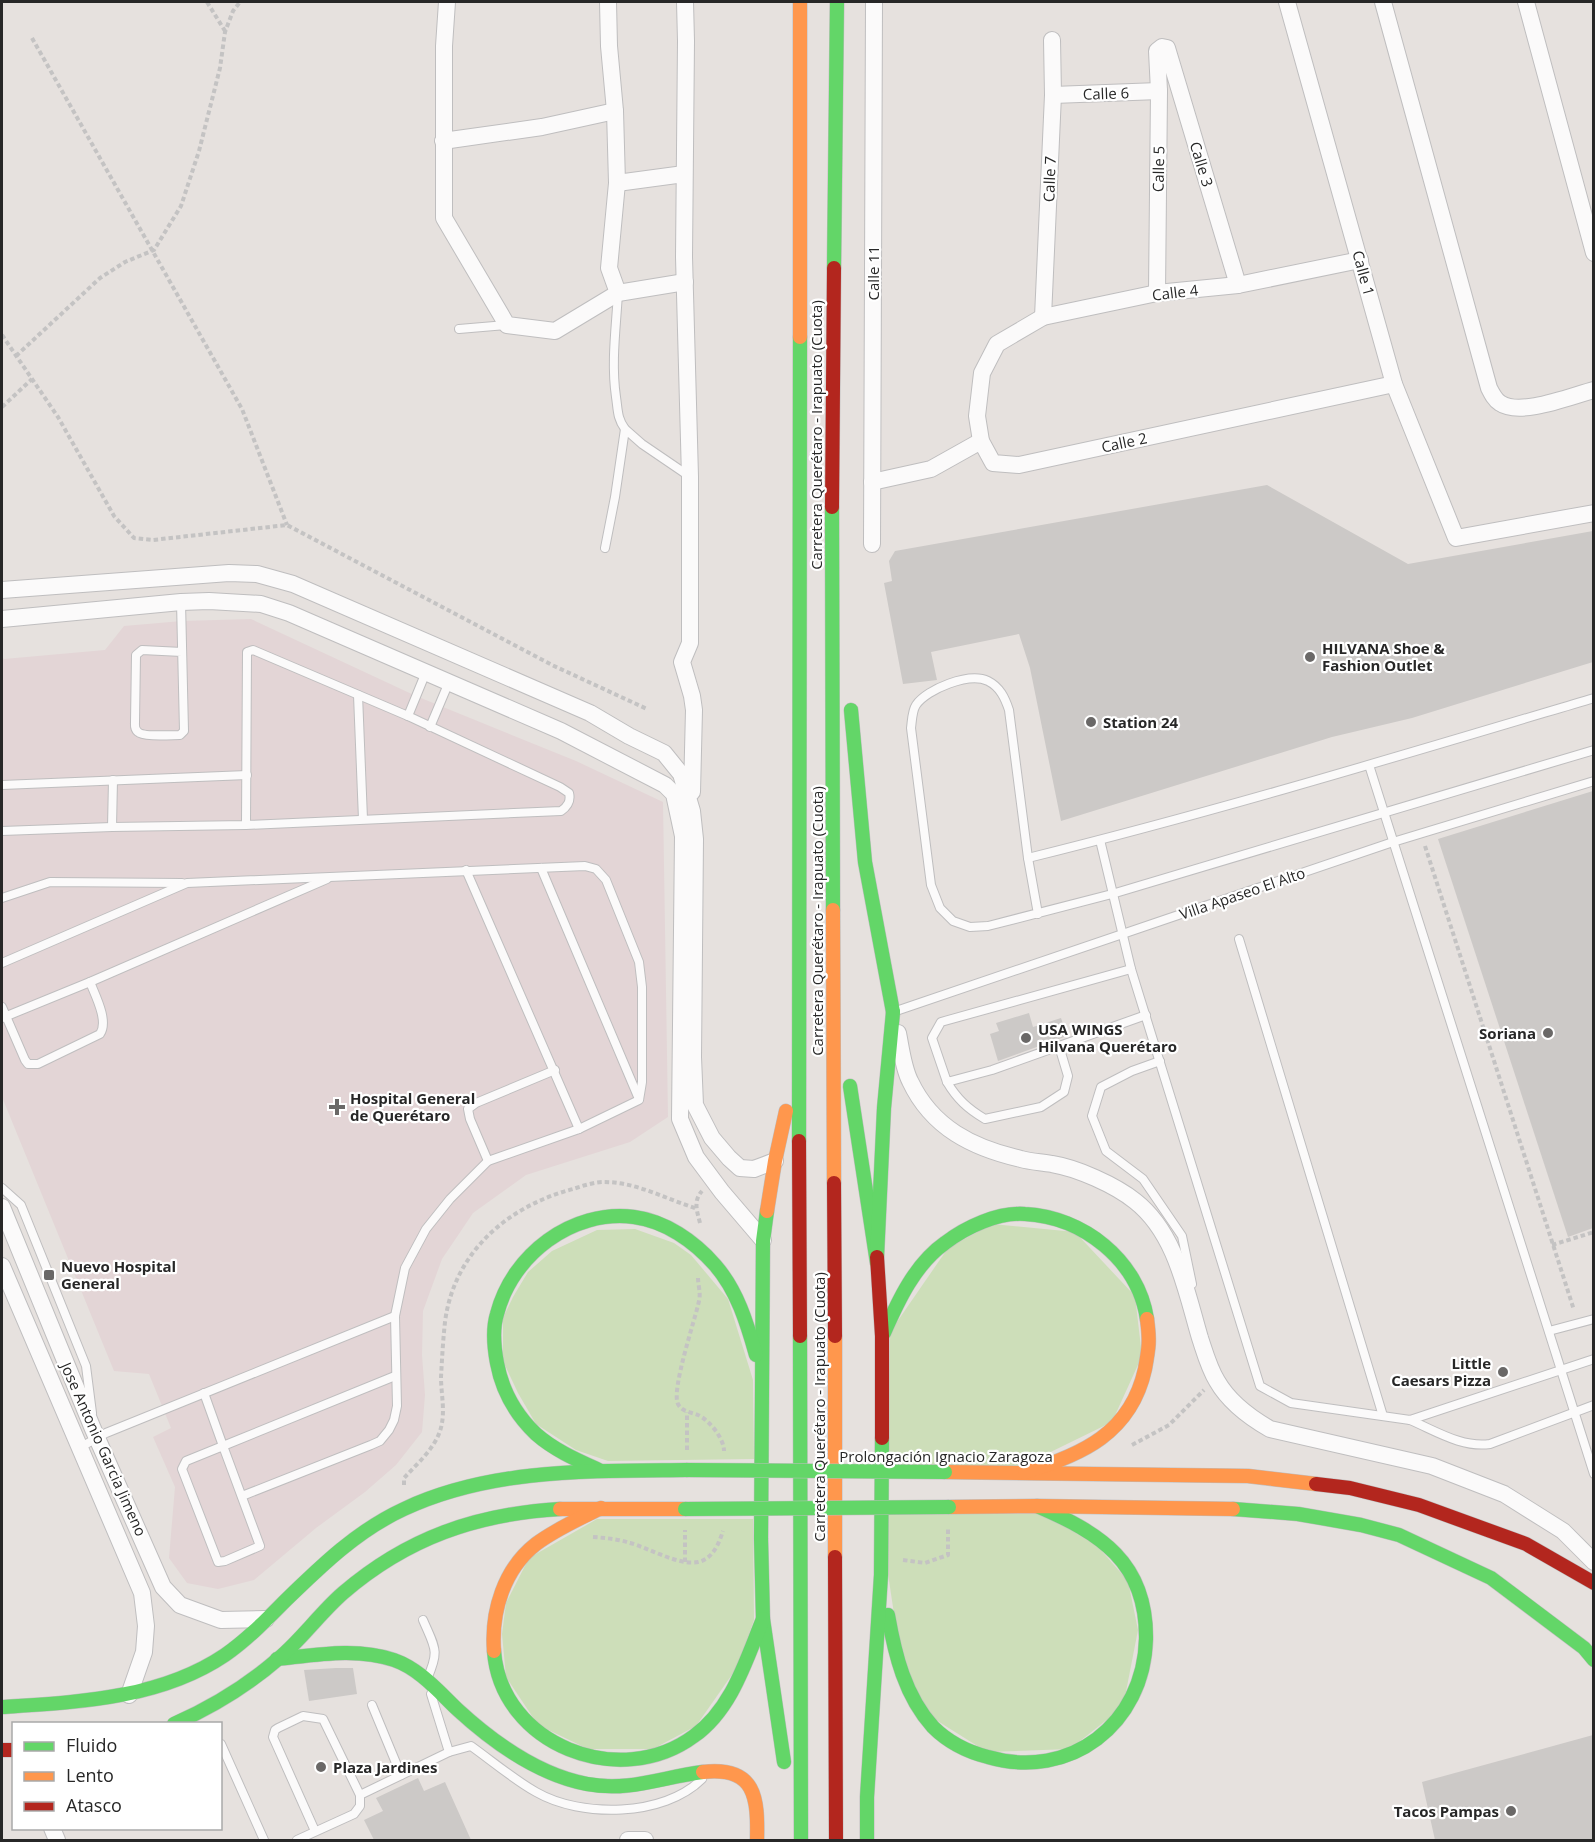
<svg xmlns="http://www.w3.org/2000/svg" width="1595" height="1842" font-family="'Open Sans',sans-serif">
<rect width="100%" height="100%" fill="#e6e1de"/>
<path fill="#e3d5d6" d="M251 619 416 696 576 761 663 802 668 1117 630 1142 526 1175 473 1213 442 1259 423 1311 422 1355 425 1395 422 1432 396 1465 365 1492 316 1528 254 1580 218 1589 187 1583 169 1558 175 1487 153 1437 171 1428 149 1374 114 1371 2 1097V657L4 659 105 650 124 626 182 621Z"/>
<g fill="#cddeb9">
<path d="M992 1224 1075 1232 1135 1296 1142 1356 1112 1422 1020 1467 887 1465 890 1332 948 1248Z"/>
<path d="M635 1229 674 1243 691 1255 728 1299 753 1380 754 1459 608 1461 576 1450 536 1424 518 1393 503 1361V1318L513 1297 528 1272 552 1251 597 1230Z"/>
<path d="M886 1514H1042L1079 1525 1128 1581 1138 1630 1123 1707 1070 1749 987 1752 920 1710 896 1627 888 1574Z"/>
<path d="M597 1519H753L754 1620 738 1666 696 1726 653 1749H588L538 1725 506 1677 502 1634 506 1603 529 1558Z"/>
</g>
<g fill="#ccc9c7">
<path d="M1267 485 1408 564 1593 531V662L1412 718 1332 737 1061 821 1030 668 1019 634 931 652 937 680 903 684 884 583 892 581 889 561 895 551Z"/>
<path d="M1593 791V1228L1568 1237 1438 839Z"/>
<path d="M1029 1013 1033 1027 1061 1018 1067 1036 998 1061 990 1034 999 1031 996 1023Z"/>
<path d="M336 1668H353L357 1694 309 1701 304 1670Z"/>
<path d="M1593 1735V1840H1435L1422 1782Z"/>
<path d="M418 1778 424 1791 445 1782 471 1840H374L364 1820 383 1811 376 1798Z"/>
</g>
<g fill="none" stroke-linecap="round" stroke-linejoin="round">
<defs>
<g id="lane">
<path d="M618 293C616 328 611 363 616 397 618 410 617 418 625 429"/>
<path d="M459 329 506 325"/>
<path d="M605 548 615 497 625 429 642 444 689 476"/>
<path d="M181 602 184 731 180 735C171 735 143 737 138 732 134 729 135 726 135 722L136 655 142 650 182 652"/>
<path d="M358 695 363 819"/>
<path d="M408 716 426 672"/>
<path d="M430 727 449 682"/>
<path d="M1369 765 1594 1474"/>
<path d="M2 785 247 775"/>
<path d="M112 827 113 780"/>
<path d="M2 831 112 827 246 825 561 811C568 806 571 801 569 793L560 787 408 716 253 650 247 652 246 825"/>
<path d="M1100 840 1131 969 1260 1386 1291 1403 1410 1420 1594 1359"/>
<path d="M1028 858C1218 811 1406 754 1594 698"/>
<path d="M541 868 639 1099"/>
<path d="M466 870 579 1129"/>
<path d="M2 898 50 882 182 883"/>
<path d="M1038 914 1028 858 1009 710C1005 698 1000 687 988 681 969 672 927 689 916 705 912 711 912 721 911 728L931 885 940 908 953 921 970 927 988 926 1112 894 1594 750"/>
<path d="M1239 939 1383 1416"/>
<path d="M2 963 187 883 585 866 596 869 606 880 639 962 642 987V1082L639 1100 579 1129 488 1161 450 1199 426 1229 405 1268 395 1316 397 1406 394 1420 389 1430 380 1441 371 1445 242 1496"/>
<path d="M1131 969 941 1022 932 1038 947 1082 992 1070 1146 1015"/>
<path d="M2 1007 25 1060 28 1064H38L100 1034C109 1021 95 995 90 982"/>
<path d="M899 1010 1393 842 1594 781"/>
<path d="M2 1018 90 982 327 879"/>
<path d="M1160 1061 1132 1071 1101 1087 1092 1116 1106 1151 1143 1179 1182 1236 1192 1284"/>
<path d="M947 1082C957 1099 968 1109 985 1119L1041 1107 1064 1092 1068 1076 1059 1046"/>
<path d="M488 1161 470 1119 468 1109 476 1103 555 1070"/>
<path d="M2 1188 21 1205 86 1366 92 1413"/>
<path d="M1549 1331 1594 1319"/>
<path d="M204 1393 223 1446 395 1376"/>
<path d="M1410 1420C1436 1431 1462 1448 1490 1444L1594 1405"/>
<path d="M223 1446 260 1546 225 1561 218 1562 182 1469 186 1461Z"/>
<path d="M79 1448 106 1433 395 1316"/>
<path d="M423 1620C435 1648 440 1650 427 1679"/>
<path d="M372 1705 401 1775"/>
<path d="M221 1744 264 1840"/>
<path d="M449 1752 471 1746C492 1761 513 1779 536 1792 581 1818 664 1817 702 1779"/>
<path d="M360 1795 449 1752 431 1694"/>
<path d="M297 1840 354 1814 360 1806V1795L323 1719 303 1716 278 1728 275 1730 273 1737 315 1831"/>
</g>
<g id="street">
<path d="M447 2 444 46V218L507 325 555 331 618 293 685 282"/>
<path d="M608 2 609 46 615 111 617 183 609 268 618 293"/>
<path d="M685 2 686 41 684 257 690 477V643L682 662 692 696 694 710 692 792"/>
<path d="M1287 2 1394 384 1456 538 1594 513"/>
<path d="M1383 2 1489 388C1492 394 1495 400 1500 403 1520 417 1571 396 1594 390"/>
<path d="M1526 2 1594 253"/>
<path d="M1053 95 1159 91"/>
<path d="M443 141 542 127 615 111"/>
<path d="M617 183 684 174"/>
<path d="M1360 260 1238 285 1157 293 1043 317 997 344 982 373 977 416 981 441 993 463 1019 465 1394 384"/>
<path d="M1157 293 1159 91 1157 51 1162 47 1167 48 1238 285"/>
<path d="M1043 317 1053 95 1052 40"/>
<path d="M872 482 931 469 981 441"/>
<path d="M872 544 874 2"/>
<path d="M2 590 229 573 257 574 293 584 590 713 629 736 664 753 681 774 692 811 695 839 693 1057 695 1105 712 1138 729 1158 740 1168 754 1169 775 1161"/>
<path d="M2 619 181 602 209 601 261 604 289 613 561 731 665 785 674 794 683 836 680 1119 696 1157 722 1192 763 1240"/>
<path d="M898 1033C901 1048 903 1067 910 1081 932 1128 973 1148 1021 1159 1031 1162 1042 1162 1052 1164 1077 1168 1115 1185 1135 1201 1176 1233 1186 1291 1200 1338 1205 1353 1209 1368 1217 1381 1229 1402 1249 1417 1270 1429L1432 1466 1504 1494 1563 1531 1594 1562"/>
<path d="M2 1207 93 1429 163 1587 180 1605 221 1620 266 1619"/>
<path d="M2 1266 142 1593 146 1626 144 1652 129 1695"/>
<path d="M52 1828 57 1840"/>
<path d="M628 1840H645"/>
</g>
<g id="fast">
<path d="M834 268 837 2"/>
<path d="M832 507 833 910"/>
<path d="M851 710 865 862 893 1012"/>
<path d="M850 1086 877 1263"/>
<path d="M799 1141 800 337"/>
<path d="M767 1211 763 1241 761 1539 763 1619 784 1762"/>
<path d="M877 1257 884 1108 893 1012"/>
<path d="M884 1333C898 1301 915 1264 945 1243 966 1227 998 1212 1025 1214 1083 1217 1138 1260 1147 1319"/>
<path d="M800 1336 801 1840"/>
<path d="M599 1470C577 1460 554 1450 536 1434 516 1415 502 1390 497 1363 494 1347 492 1330 497 1314 512 1255 572 1209 634 1217 665 1221 694 1241 715 1265 737 1290 747 1323 756 1355"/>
<path d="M1233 1509 1298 1514 1361 1525 1399 1535 1491 1578 1584 1648 1594 1660"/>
<path d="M888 1615C895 1655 905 1696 933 1727 948 1742 968 1752 988 1757 1070 1781 1144 1724 1146 1639 1147 1562 1100 1533 1037 1506"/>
<path d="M494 1651C501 1745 620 1791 694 1736 732 1709 746 1660 763 1619"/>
<path d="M277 1659C315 1655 357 1647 394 1660 420 1669 439 1692 458 1710 494 1743 539 1775 587 1784 629 1792 662 1777 703 1772"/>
<path d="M2 1707C78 1702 160 1699 225 1655 248 1639 267 1619 286 1600 322 1565 358 1530 404 1509 491 1468 592 1471 686 1470"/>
<path d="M174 1724C210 1708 248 1685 278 1659 302 1639 320 1613 343 1593 407 1538 476 1514 560 1509"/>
<path d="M867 1840V1797L881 1575 882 1438"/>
</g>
<g id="slow">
<path d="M800 337V2"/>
<path d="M833 910 834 1183"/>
<path d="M767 1211 775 1161 786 1111"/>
<path d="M835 1336V1557"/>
<path d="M945 1472 1248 1476 1316 1484"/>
<path d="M1025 1472C1082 1455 1131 1433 1145 1369 1149 1347 1150 1341 1147 1319"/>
<path d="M949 1507 1037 1506 1233 1509"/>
<path d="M560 1509H685"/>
<path d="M494 1651C491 1611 504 1569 536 1544 556 1529 579 1519 601 1508"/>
<path d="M703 1772C756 1766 758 1798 757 1840"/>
</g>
<g id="jam">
<path d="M832 507 834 268"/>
<path d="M799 1141 800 1336"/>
<path d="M834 1183 835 1336"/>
<path d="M877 1257 882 1336V1438"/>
<path d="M1316 1484 1350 1488 1419 1505 1526 1544 1594 1583"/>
<path d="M835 1557 836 1840"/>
<path d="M2 1750H14"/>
</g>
</defs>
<use href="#lane" stroke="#bfbebf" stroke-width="10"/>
<use href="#street" stroke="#bfbebf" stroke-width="18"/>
<use href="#fast" stroke="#bfbebf" stroke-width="15"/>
<use href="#slow" stroke="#bfbebf" stroke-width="15"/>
<use href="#jam" stroke="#bfbebf" stroke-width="15"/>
<g stroke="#c4c3c3" stroke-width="4" stroke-dasharray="4.5 3" stroke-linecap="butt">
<path d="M207 2 225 31"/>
<path d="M32 38 242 409 287 525"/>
<path d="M2 335 58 417 114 516 134 538 153 540 287 525 552 665 647 709"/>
<path d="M16 356 100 278 125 262 154 250 181 206 199 151 220 68 225 32 233 11 240 2"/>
<path d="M2 407 32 379"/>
<path d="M1425 846 1574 1310"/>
<path d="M700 1223C697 1211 693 1201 702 1191"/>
<path d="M1552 1245 1594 1232"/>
<path d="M698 1278C698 1285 701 1293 699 1301 695 1320 671 1390 678 1404 682 1412 691 1412 698 1415 709 1420 724 1438 724 1451"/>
<path d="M1132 1445 1169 1425 1204 1390"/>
<path d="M687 1450V1412"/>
<path d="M404 1485V1478C417 1464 434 1449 440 1431 446 1413 441 1395 441 1377 442 1359 443 1340 445 1322 454 1252 508 1206 573 1189 582 1186 594 1182 604 1182 636 1182 666 1199 695 1208"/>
<path d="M593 1537C606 1538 618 1539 630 1543 649 1548 679 1566 698 1562 713 1559 719 1543 723 1531"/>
<path d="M903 1560 925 1563 948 1555V1528"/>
<path d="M685 1562V1530"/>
</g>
<use href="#lane" stroke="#fbfafa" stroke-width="8"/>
<use href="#street" stroke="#fbfafa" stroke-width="16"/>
<use href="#fast" stroke="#63d668" stroke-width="14"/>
<use href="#slow" stroke="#ff974d" stroke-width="14"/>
<use href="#jam" stroke="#b3261e" stroke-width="14"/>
<defs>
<g id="fast-bridge">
<path d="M686 1470 945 1472"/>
<path d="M685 1509 949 1507"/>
</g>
</defs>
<use href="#fast-bridge" stroke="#bfbebf" stroke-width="15" stroke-linecap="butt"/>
<use href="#fast-bridge" stroke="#63d668" stroke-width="14"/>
</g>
<g fill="#6a6867" stroke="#fff" stroke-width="2">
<circle cx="1310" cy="657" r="6"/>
<circle cx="1091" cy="722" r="6"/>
<circle cx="1548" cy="1033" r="6"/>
<circle cx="1026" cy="1038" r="6"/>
<path d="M334 1098h6v6h6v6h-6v6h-6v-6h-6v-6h6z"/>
<rect x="43" y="1269" width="12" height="12" rx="3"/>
<circle cx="1503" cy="1372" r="6"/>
<circle cx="321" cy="1767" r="6"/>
<circle cx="1511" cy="1811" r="6"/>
</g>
<g text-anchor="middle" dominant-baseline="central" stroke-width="4.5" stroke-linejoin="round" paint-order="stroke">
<g font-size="15" fill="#272727" stroke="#fff">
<text transform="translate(1106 93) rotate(-2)">Calle 6</text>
<text transform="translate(1202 164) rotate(73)">Calle 3</text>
<text transform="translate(1158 169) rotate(-89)">Calle 5</text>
<text transform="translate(1049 179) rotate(-88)">Calle 7</text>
<text transform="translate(873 273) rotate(-90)">Calle 11</text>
<text transform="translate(1364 273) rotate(75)">Calle 1</text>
<text transform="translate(1175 292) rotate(-7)">Calle 4</text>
<text transform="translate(816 435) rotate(-90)">Carretera Querétaro - Irapuato (Cuota)</text>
<text transform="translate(1124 442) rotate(-12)">Calle 2</text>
<text transform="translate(1242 893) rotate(-19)">Villa Apaseo El Alto</text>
<text transform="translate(817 921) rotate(-90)">Carretera Querétaro - Irapuato (Cuota)</text>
<text transform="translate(819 1407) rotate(-90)">Carretera Querétaro - Irapuato (Cuota)</text>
<text transform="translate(104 1449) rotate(66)">Jose Antonio Garcia Jimeno</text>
<text x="946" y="1456">Prolongación Ignacio Zaragoza</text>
</g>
<g font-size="15" font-weight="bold" fill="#272727" stroke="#fff" text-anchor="start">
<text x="1322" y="648">HILVANA Shoe &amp;<tspan x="1322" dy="17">Fashion Outlet</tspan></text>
<text x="1103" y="722">Station 24</text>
<text x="1038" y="1029">USA WINGS<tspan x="1038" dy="17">Hilvana Querétaro</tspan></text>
<text x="1536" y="1033" text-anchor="end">Soriana</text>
<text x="350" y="1098">Hospital General<tspan x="350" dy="17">de Querétaro</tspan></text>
<text x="61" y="1266">Nuevo Hospital<tspan x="61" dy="17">General</tspan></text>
<text x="1491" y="1363" text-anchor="end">Little<tspan x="1491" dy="17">Caesars Pizza</tspan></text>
<text x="333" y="1767">Plaza Jardines</text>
<text x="1499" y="1811" text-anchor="end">Tacos Pampas</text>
</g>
</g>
<rect width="1595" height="1842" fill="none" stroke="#272727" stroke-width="6"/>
<rect x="12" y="1722" width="210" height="108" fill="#ffffff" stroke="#a9a9a9" stroke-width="1.5"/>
<rect x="24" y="1742" width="30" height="9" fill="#63d668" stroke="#a9a9a9" stroke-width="1.5"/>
<text x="66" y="1752" font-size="18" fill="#272727">Fluido</text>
<rect x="24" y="1772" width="30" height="9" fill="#ff974d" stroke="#a9a9a9" stroke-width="1.5"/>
<text x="66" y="1782" font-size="18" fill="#272727">Lento</text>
<rect x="24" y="1802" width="30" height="9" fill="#b3261e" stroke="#a9a9a9" stroke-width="1.5"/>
<text x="66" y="1812" font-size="18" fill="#272727">Atasco</text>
</svg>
